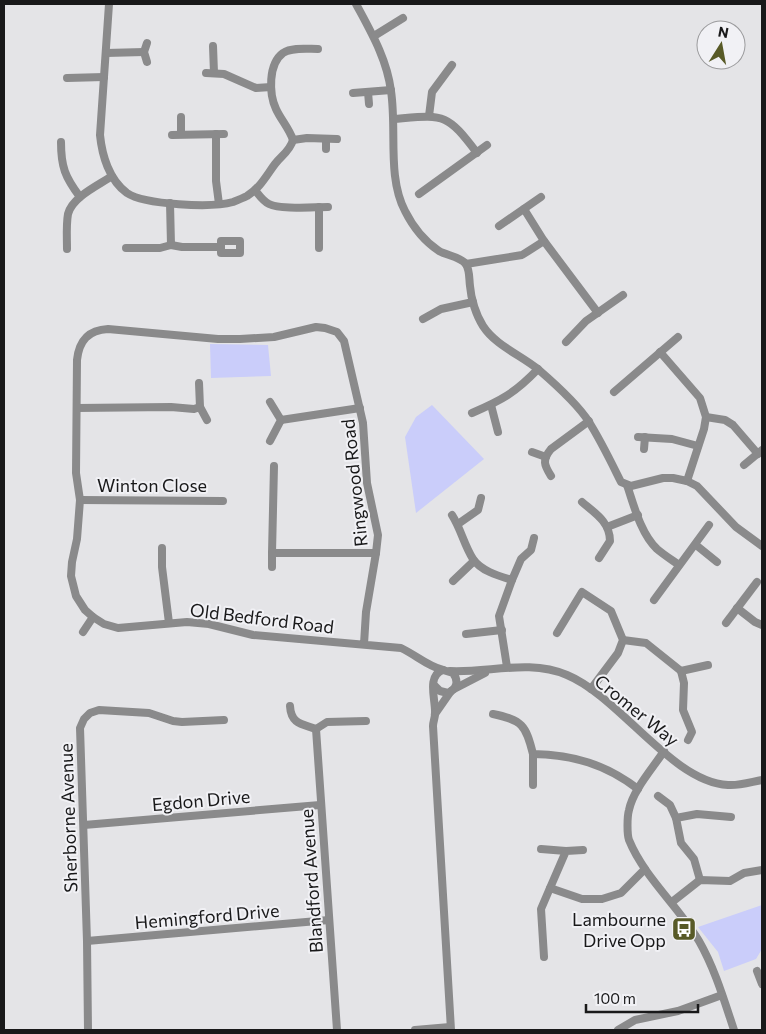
<svg xmlns="http://www.w3.org/2000/svg" width="766" height="1034" font-family="Commissioner,sans-serif">
<rect width="100%" height="100%" fill="#e4e4e7"/>
<g fill="#cacdfa">
<path d="M210 344 268 345 271 376 211 378Z"/>
<path d="M432 405 484 459 416 513 405 437 416 417Z"/>
<path d="M762 905V949L756 959 724 971 718 952 698 927Z"/>
</g>
<g fill="none" stroke-linecap="round" stroke-linejoin="round">
<g stroke="#8a8a8b" stroke-width="8">
<path d="M109 4 100 135C102 155 109 180 127 193 145 205 212 208 233 202 238 200 243 198 247 196 260 188 266 176 275 164 281 156 290 151 293 140"/>
<path d="M356 4C371 32 387 59 391 91 397 130 387 177 405 211 413 227 424 241 439 251 448 256 459 256 466 264 470 271 469 279 470 286 471 299 476 315 483 326 496 346 521 355 539 370 554 383 579 406 589 422 601 441 611 462 621 482L631 486 663 478H673L687 481 697 486 736 527 762 546"/>
<path d="M374 36 403 18"/>
<path d="M213 46 214 73"/>
<path d="M106 53 144 52"/>
<path d="M147 62 144 52 147 43"/>
<path d="M206 73 224 74 256 88 271 87"/>
<path d="M67 78 104 77"/>
<path d="M368 92 369 104"/>
<path d="M353 93 391 90"/>
<path d="M429 116 432 92 452 65"/>
<path d="M181 117V134"/>
<path d="M394 119C444 115 446 112 477 153"/>
<path d="M216 134V181L219 204"/>
<path d="M172 135 224 134"/>
<path d="M326 139V149"/>
<path d="M293 140C289 128 281 120 276 109 269 94 268 64 283 53 292 47 307 49 318 49"/>
<path d="M293 140 307 138 337 139"/>
<path d="M61 142C61 167 65 177 80 197"/>
<path d="M255 190C259 195 263 201 269 204 281 210 313 207 328 207"/>
<path d="M419 194 487 145"/>
<path d="M170 203 171 245"/>
<path d="M319 207V248"/>
<path d="M524 209 544 241"/>
<path d="M499 226 541 197"/>
<path d="M126 248H160L171 245 182 247H221V241H240V253H221V247"/>
<path d="M67 249C67 238 66 225 68 214 72 197 99 185 112 176"/>
<path d="M466 264 522 255 544 241 598 313"/>
<path d="M423 319 441 309 473 302"/>
<path d="M566 342 586 321 623 295"/>
<path d="M660 352 700 398 706 417 704 429 687 481"/>
<path d="M199 383 200 407 207 420"/>
<path d="M614 392 678 337"/>
<path d="M270 402 281 420 270 441"/>
<path d="M491 405 498 432"/>
<path d="M77 408 171 407 194 409 200 407"/>
<path d="M472 413C502 400 515 393 538 369"/>
<path d="M706 417 725 420 733 425 758 454"/>
<path d="M281 420 360 408"/>
<path d="M638 437 672 439 698 446"/>
<path d="M644 449 645 437"/>
<path d="M532 452 546 457"/>
<path d="M744 465 762 450"/>
<path d="M274 466 272 553H376"/>
<path d="M551 476C544 465 542 460 551 449L589 421"/>
<path d="M627 485C634 506 641 534 657 549 664 555 672 560 679 565"/>
<path d="M80 500 223 501"/>
<path d="M582 502C595 513 610 522 610 541L599 558"/>
<path d="M452 515C461 529 464 545 473 559 481 571 499 576 512 580"/>
<path d="M458 524 478 510 481 498"/>
<path d="M607 527 638 515"/>
<path d="M696 545 717 562"/>
<path d="M162 548V567L169 623"/>
<path d="M272 567V553"/>
<path d="M453 581 474 561"/>
<path d="M654 600 709 525"/>
<path d="M737 608 755 622 762 625"/>
<path d="M726 623 757 582"/>
<path d="M83 632 93 617"/>
<path d="M557 633 582 592 611 611 623 640 618 653 591 689"/>
<path d="M466 634 502 630"/>
<path d="M623 640 646 643 681 671 684 683 683 710 692 732 688 740"/>
<path d="M364 644 366 612 376 553 378 535 367 483 363 423 344 341 337 332 325 328 316 327 274 337 240 339H218L108 329C88 330 79 341 77 360L76 473 80 500 77 539 72 562 71 576 76 596 85 610 93 617 104 624 118 628 187 622 209 624 253 635 401 648C416 655 427 666 443 670"/>
<path d="M507 667 499 616 512 580 521 559 531 550 534 538"/>
<path d="M450 671C489 673 529 659 567 675 620 697 672 782 728 785 739 786 751 782 762 780"/>
<path d="M681 671 708 665"/>
<path d="M434 685 440 691 448 693C457 689 459 681 453 673L443 670C426 676 436 700 435 714 435 718 433 722 433 726L451 1030"/>
<path d="M454 689 485 673"/>
<path d="M290 706C291 724 302 724 316 729"/>
<path d="M435 714 451 691"/>
<path d="M493 714C522 720 526 725 533 754 574 755 605 764 638 789"/>
<path d="M316 729 337 1030"/>
<path d="M316 729 327 722 366 721"/>
<path d="M664 751C653 768 633 790 629 810 627 817 627 834 629 840 644 877 679 907 699 941 715 969 724 1000 734 1030"/>
<path d="M533 785V754"/>
<path d="M658 796 670 805 676 818"/>
<path d="M84 825 320 805"/>
<path d="M541 849 566 851"/>
<path d="M700 880 694 859 681 843 676 818 697 814 731 817"/>
<path d="M550 888 566 851 583 850"/>
<path d="M672 902 700 880 730 881 744 873 762 870"/>
<path d="M87 941 329 920"/>
<path d="M544 957 541 909 550 888 582 899H602L621 893 645 869"/>
<path d="M757 971 762 984"/>
<path d="M88 1030 87 941 80 728 84 719 90 713 99 710 149 713 173 721 182 722 224 720"/>
<path d="M415 1030 450 1027"/>
<path d="M618 1030 635 1020 678 1011 722 995"/>
</g>
</g>
<defs>
<symbol id="bus-square" viewBox="-11 -11 22 22"><rect x="-9" y="-9" width="18" height="18" rx="4" fill="#585a27" stroke="#f1f1f5"/><path d="M-5-6H5V4H4V6H2V4H-2V6H-4V4H-5ZM-3.5-4V0h7V-4ZM-3.5 1.2v1.5H-2V1.2ZM2 1.2v1.5H3.5V1.2Z" fill="#fff"/></symbol>
</defs>
<g fill-rule="evenodd">
<use href="#bus-square" x="670" y="915" width="28" height="28"/>
</g>
<g text-anchor="middle" dominant-baseline="central" stroke-width="4" stroke-linejoin="round" paint-order="stroke">
<g font-size="18" fill="#19191a" stroke="#f1f1f5">
<text transform="translate(354 483) rotate(-96)">Ringwood Road</text>
<text x="152" y="485">Winton Close</text>
<text transform="translate(262 618) rotate(7)">Old Bedford Road</text>
<text transform="translate(637 710) rotate(39)">Cromer Way</text>
<text transform="translate(201 800) rotate(-5)">Egdon Drive</text>
<text transform="translate(68 818) rotate(-92)">Sherborne Avenue</text>
<text transform="translate(311 881) rotate(-94)">Blandford Avenue</text>
<text transform="translate(207 916) rotate(-5)">Hemingford Drive</text>
</g>
<g font-size="18" fill="#19191a" stroke="#f1f1f5" text-anchor="end">
<text x="666" y="919">Lambourne<tspan x="666" dy="21">Drive Opp</tspan></text>
</g>
</g>
<rect width="766" height="1034" fill="none" stroke="#19191a" stroke-width="10"/>
<g transform="translate(721 45) rotate(11)"><circle r="24" fill="#f1f1f5" stroke="#9b9b9d"/>
<path d="M0-4L9 19L0 12L-9 19Z" fill="#585a27"/>
<text y="-8" font-size="14" font-weight="bold" text-anchor="middle" fill="#19191a">N</text>
</g>
<path d="M586 1004v8h112v-8" fill="none" stroke="#19191a" stroke-width="2.5"/>
<text x="594" y="1004" font-size="15" fill="#19191a" stroke="#f1f1f5" stroke-width="4" paint-order="stroke">100 m</text>
</svg>
